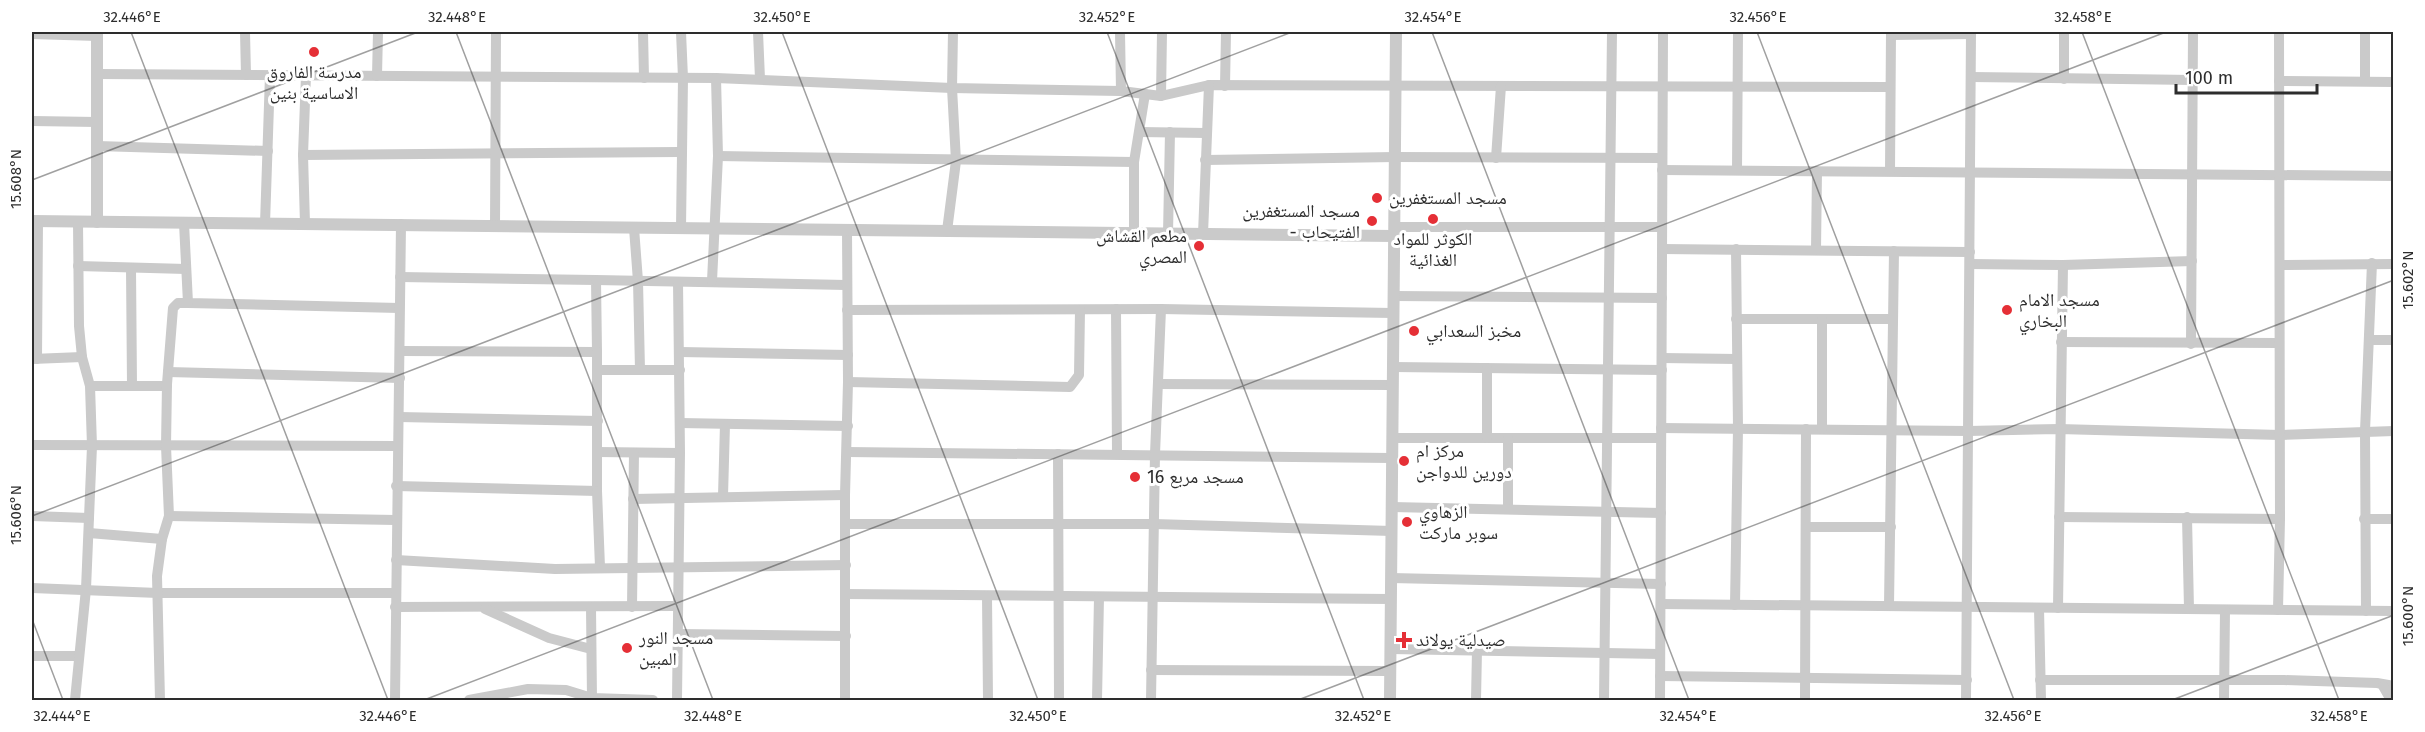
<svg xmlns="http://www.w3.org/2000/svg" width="2425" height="732" font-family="'Fira Sans','Noto Naskh Arabic',sans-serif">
<rect width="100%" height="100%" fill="#fff"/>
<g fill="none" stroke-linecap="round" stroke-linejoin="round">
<g stroke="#cacaca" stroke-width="10">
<path d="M245 32 246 75"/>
<path d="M643 32 644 78"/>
<path d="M758 32 760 79"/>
<path d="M1120 32 1121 91"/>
<path d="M2365 32V81"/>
<path d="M32 34 97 36"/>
<path d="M1891 35 1971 34"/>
<path d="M98 74 716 78 952 88 1121 91 1161 96 1209 85 1890 87"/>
<path d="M377 76 378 32"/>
<path d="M1971 77 2193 80"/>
<path d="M2064 79V32"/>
<path d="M2279 81 2394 82"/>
<path d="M1225 86 1226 32"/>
<path d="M1161 96 1162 32"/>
<path d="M32 121 97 122"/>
<path d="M1140 132 1206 133"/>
<path d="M97 146 268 151"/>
<path d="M303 155 680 152"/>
<path d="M718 156 1134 162"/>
<path d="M1496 158 1501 86"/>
<path d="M1205 160 1395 157 1662 158"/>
<path d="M1662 170 2394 176"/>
<path d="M1737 170 1738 32"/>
<path d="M1890 171 1891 32"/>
<path d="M184 223 188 303 399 308"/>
<path d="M265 224 270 75"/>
<path d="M305 224 303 155 306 75"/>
<path d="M495 226 496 32"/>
<path d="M1394 227H1662"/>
<path d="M634 228 638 281 640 370"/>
<path d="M681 228 683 78 681 32"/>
<path d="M947 231 956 161 952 88 953 32"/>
<path d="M1134 233V162L1145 94"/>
<path d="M1168 234 1170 132"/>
<path d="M1203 234 1209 85"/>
<path d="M1662 249 1970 252"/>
<path d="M1816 250 1817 171"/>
<path d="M1970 264 2063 265 2192 261"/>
<path d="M2280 265 2394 264"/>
<path d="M78 266 186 269"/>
<path d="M131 268 132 386"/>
<path d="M400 277 596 280 597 352 401 351"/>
<path d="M596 280 846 285"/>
<path d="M712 281 718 156 716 78"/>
<path d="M1394 296 1662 298"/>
<path d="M1116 309 1117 454"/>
<path d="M847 310 1161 309 1393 313"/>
<path d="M1736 319H1893"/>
<path d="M2369 340H2394"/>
<path d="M2061 342 2279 343"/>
<path d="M2191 344 2193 32"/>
<path d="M680 352 848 355"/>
<path d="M1662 358 1737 359"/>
<path d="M32 359 82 357"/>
<path d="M37 359 38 221"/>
<path d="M1393 367 1662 370"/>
<path d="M598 370H680"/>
<path d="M168 372 400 378"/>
<path d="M848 382 1070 387 1079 375 1080 310"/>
<path d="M1158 384 1393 385"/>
<path d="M90 386H167"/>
<path d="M399 417 598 421"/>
<path d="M680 423 848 426"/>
<path d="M1661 428 1969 431 2059 429 2280 435 2394 431"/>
<path d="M1822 429V319"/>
<path d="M1392 438H1661"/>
<path d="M1487 438V368"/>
<path d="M1508 438V509"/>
<path d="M32 445 397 446"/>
<path d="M598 452 680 453"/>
<path d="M847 452 1392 458"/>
<path d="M1058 454 1059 700"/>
<path d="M396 486 597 491V352"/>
<path d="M597 491 600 567"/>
<path d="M723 496 725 424"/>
<path d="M633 499 845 495"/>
<path d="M1392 507 1661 513"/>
<path d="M32 516 89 518"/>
<path d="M169 516 396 520"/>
<path d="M2059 517 2280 519"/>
<path d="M2187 517 2189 609"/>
<path d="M2364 519H2394"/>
<path d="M846 524H1154L1392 531"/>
<path d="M1806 527H1891"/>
<path d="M89 533 162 539"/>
<path d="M396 560 555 569 846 565"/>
<path d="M1391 578 1661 584"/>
<path d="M32 588 158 593H395"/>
<path d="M845 594 1391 599"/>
<path d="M987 596 988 700"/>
<path d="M1661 604 2394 611"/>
<path d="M1735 605 1738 428 1736 249"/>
<path d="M1889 606 1894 251"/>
<path d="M395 607 678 606"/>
<path d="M591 607 592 700"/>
<path d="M632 607 634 453"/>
<path d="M2039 608 2041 700"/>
<path d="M2058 608 2063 265"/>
<path d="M485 609 549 638 591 649"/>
<path d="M2278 610 2280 519 2279 32"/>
<path d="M2366 611 2365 431 2372 263"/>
<path d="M678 634 846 636"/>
<path d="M1391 649 1660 654"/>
<path d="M32 656H79"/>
<path d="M1151 670 1390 671"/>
<path d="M1660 676 1967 680"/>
<path d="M2040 680H2284L2377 683 2394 686"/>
<path d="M2383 686 2391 700"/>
<path d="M75 700 86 589 92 446 90 386 82 357 79 326 78 222"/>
<path d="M160 700 157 576 162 539 169 516 166 446 167 384 173 308 178 303H188"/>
<path d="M395 700 401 224"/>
<path d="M469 700 528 689 566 690 592 698 653 700"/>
<path d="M677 700 680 453 678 282"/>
<path d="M845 700V495L848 382 847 230"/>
<path d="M1097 700 1099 597"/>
<path d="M1151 700 1155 454 1161 309"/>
<path d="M1476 700 1477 650"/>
<path d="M1604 700 1612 32"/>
<path d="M1660 700 1663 32"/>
<path d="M1805 700 1806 429"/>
<path d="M1966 700 1971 32"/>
<path d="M2224 700 2225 610"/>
</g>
<g stroke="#cacaca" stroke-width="12">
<path d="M97 32V222"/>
<path d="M32 221 1394 236"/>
<path d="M1390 700 1396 32"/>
</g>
</g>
<path fill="none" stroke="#2d2d2d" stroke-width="1.5" stroke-opacity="0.45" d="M131 32 388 700M456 32 713 700M782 32 1038 700M1107 32 1364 700M1432 32 1689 700M1757 32 2014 700M2082 32 2339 700M32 180 418 32M32 516 1292 32M32 619 63 700M424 700 2166 32M1298 700 2394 280M2172 700 2394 615"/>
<g fill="#e52f36" stroke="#fff" stroke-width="2">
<circle cx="314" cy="52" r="6"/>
<circle cx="1377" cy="198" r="6"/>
<circle cx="1433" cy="219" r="6"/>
<circle cx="1372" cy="221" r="6"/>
<circle cx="1199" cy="246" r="6"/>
<circle cx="2007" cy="310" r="6"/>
<circle cx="1414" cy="331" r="6"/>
<circle cx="1404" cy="461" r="6"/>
<circle cx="1135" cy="477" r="6"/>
<circle cx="1407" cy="522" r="6"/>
<path d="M1401 631h6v6h6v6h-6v6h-6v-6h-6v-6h6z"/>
<circle cx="627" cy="648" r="6"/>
</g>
<g text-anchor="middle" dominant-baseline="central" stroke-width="6" stroke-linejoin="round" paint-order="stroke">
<g font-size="18" fill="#2d2d2d" stroke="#fff" text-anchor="start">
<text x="314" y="72" text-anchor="middle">مدرسة الفاروق<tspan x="314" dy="21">الاساسية بنين</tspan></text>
<text x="1389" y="198">مسجد المستغفرين</text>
<text x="1360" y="211" text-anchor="end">مسجد المستغفرين<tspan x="1360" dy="21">- الفتيحاب</tspan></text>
<text x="1187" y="236" text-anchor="end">مطعم القشاش<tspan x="1187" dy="21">المصري</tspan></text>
<text x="1433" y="239" text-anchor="middle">الكوثر للمواد<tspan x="1433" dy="21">الغذائية</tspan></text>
<text x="2019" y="300">مسجد الامام<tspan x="2019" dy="21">البخاري</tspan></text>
<text x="1426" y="331">مخبز السعدابي</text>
<text x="1416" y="451">مركز ام<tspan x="1416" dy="21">دورين للدواجن</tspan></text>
<text x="1147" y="477">مسجد مربع 16</text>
<text x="1419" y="512">الزهاوي<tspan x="1419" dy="21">سوبر ماركت</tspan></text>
<text x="639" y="638">مسجد النور<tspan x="639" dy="21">المبين</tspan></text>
<text x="1416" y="640">صيدلية يولاند</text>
</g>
</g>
<rect width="2425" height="732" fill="none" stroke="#ffffff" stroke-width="66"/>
<path d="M2176 84v9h141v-9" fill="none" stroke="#2d2d2d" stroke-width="3"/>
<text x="2185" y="84" font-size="18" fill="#2d2d2d" stroke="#ffffff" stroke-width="4.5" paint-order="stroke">100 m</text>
<rect x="33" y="33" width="2359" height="666" fill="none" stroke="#2d2d2d" stroke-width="2"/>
<g font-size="15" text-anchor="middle" fill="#2d2d2d">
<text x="132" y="22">32.446°E</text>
<text x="457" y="22">32.448°E</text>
<text x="782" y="22">32.450°E</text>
<text x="1107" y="22">32.452°E</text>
<text x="1433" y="22">32.454°E</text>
<text x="1758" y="22">32.456°E</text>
<text x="2083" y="22">32.458°E</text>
<text transform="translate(16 179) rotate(-90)" y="5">15.608°N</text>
<text transform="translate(2408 280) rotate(-90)" y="5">15.602°N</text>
<text transform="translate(16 515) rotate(-90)" y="5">15.606°N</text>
<text transform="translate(2408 616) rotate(-90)" y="5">15.600°N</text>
<text x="62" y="721">32.444°E</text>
<text x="388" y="721">32.446°E</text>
<text x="713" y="721">32.448°E</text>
<text x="1038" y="721">32.450°E</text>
<text x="1363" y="721">32.452°E</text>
<text x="1688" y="721">32.454°E</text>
<text x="2013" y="721">32.456°E</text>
<text x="2339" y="721">32.458°E</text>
</g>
</svg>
